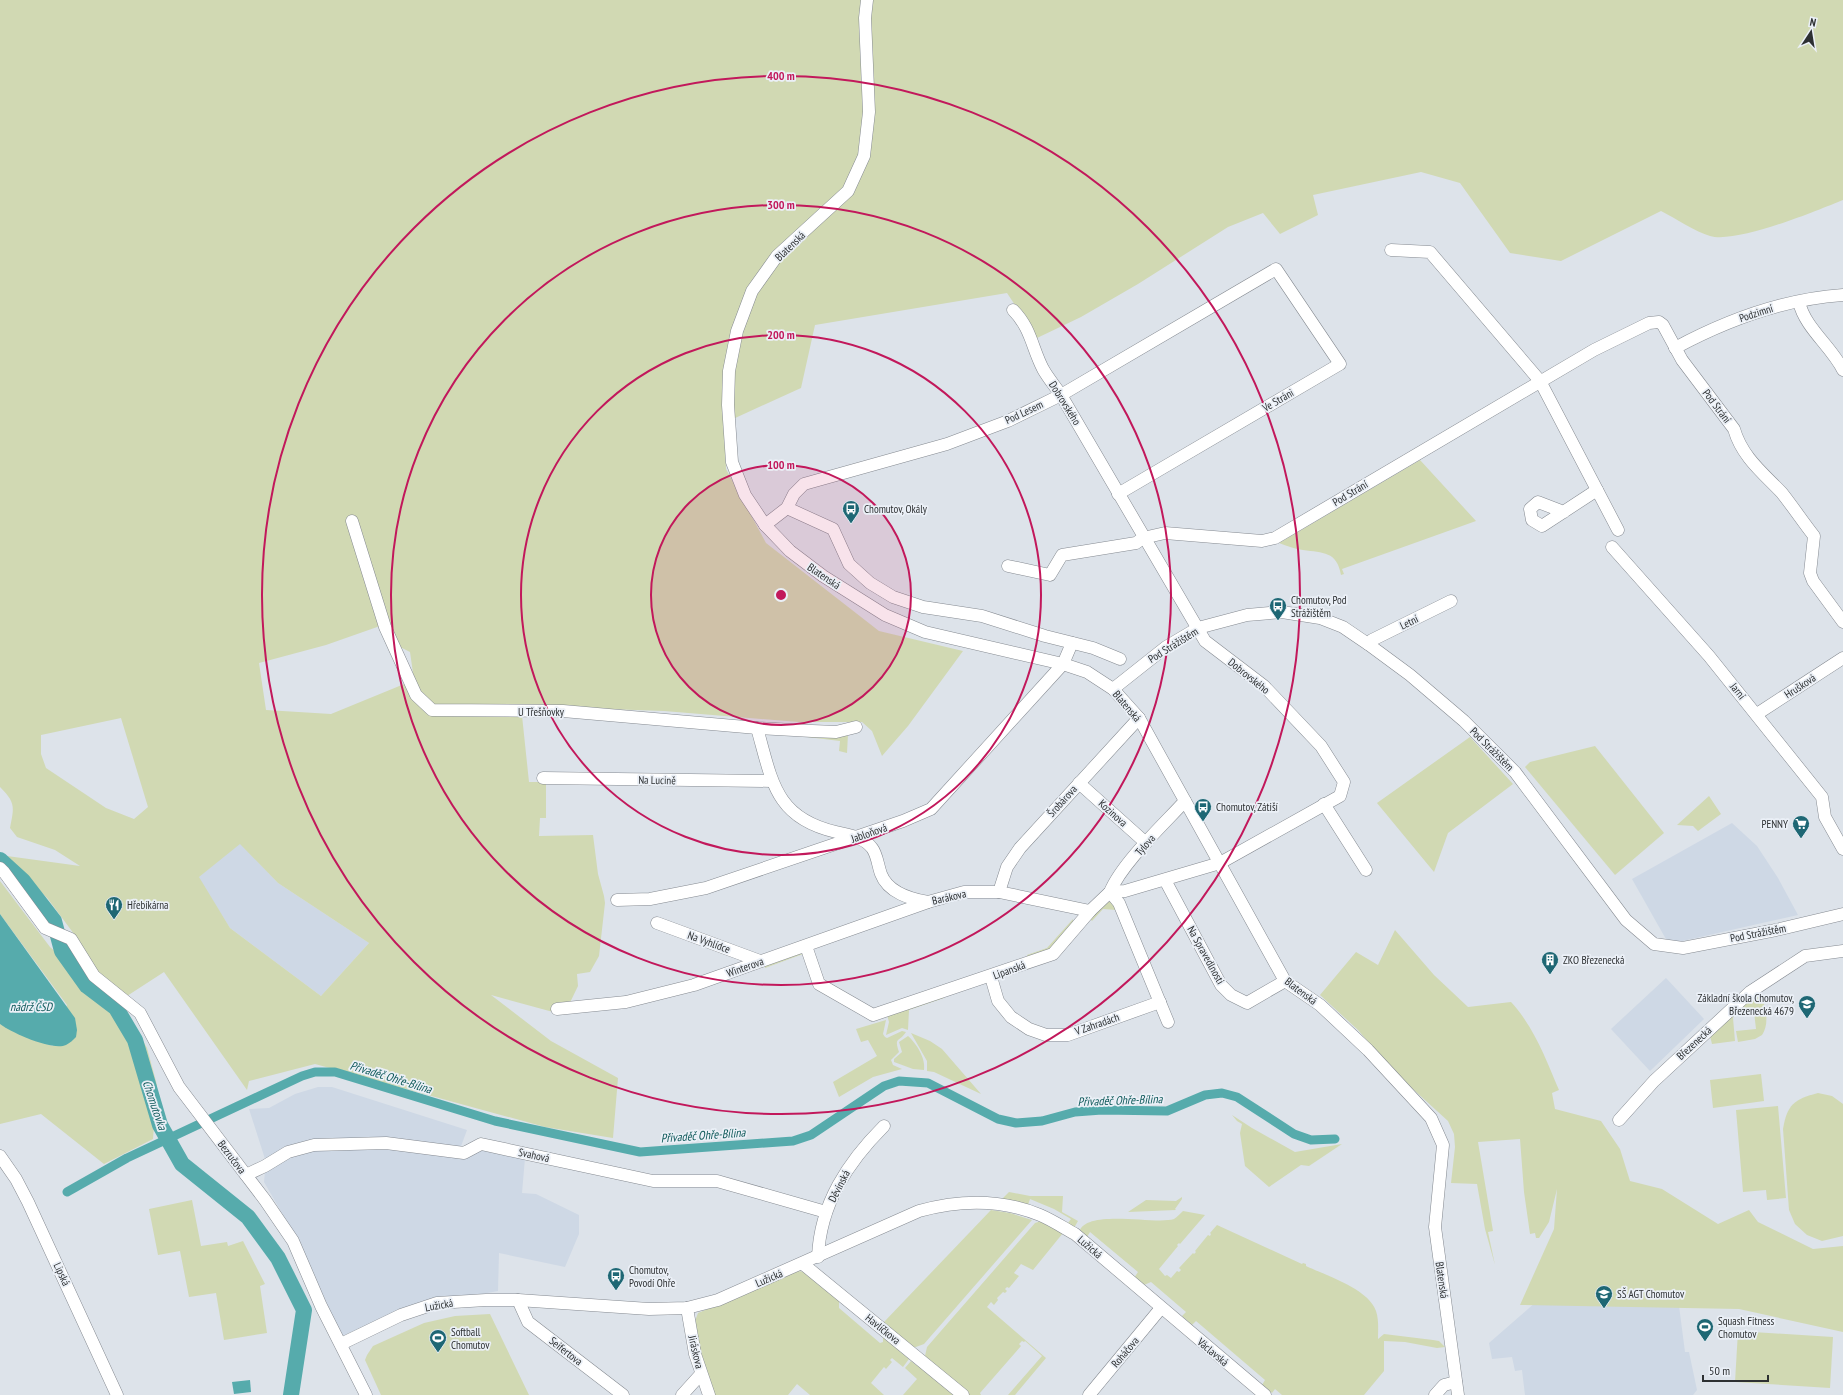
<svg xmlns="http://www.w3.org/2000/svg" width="1843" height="1395" font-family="'PT Sans Narrow',sans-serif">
<rect width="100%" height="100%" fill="#dde3ea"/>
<g fill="#ced8e5">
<path d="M1732 823 1757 846 1778 878 1798 915 1678 942 1667 941 1632 879Z"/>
<path d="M240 843 278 883 369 943 321 996 230 928 198 877Z"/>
<path d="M1666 978 1704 1019 1650 1071 1611 1029Z"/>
<path d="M318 1087H332L467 1130 460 1149 476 1152 492 1149 525 1158 522 1193 536 1194 579 1215V1234L565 1267 499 1253 498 1291 408 1308 342 1336 298 1241 264 1182 266 1162 249 1109 269 1108 295 1094Z"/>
<path d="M1592 1253 1678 1298 1685 1352H1689L1697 1390 1693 1395H1525L1522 1370 1515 1371 1512 1357 1492 1359 1489 1343Z"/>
</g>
<g fill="#d1d9b3" fill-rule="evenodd">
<path d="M0 0H862L864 112 859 155 844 188 748 289 725 429 726 469 766 543 879 631 963 651 908 726 882 756 872 731 862 722H799L664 711 521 706 529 782H544L546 784V818H540L539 836 593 835 598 874 604 896 605 903 599 956 590 972 577 974 578 986 564 1015 491 995 551 1041 618 1078 613 1138 545 1127 315 1064 249 1081 247 1090 164 972 127 996 97 974 74 934 48 899 7 856 80 866 55 850 17 837 10 828C14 807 16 803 0 787ZM380 626 396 645 410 652 414 680 331 714 266 710 259 663 326 645ZM121 718 148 807 134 819 106 808 46 768 41 754V735ZM240 844 278 883 369 943 321 996 230 928 199 877Z"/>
<path d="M871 0H1843V200C1816 211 1736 244 1710 236 1696 232 1675 218 1661 211L1561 261 1510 253 1460 183 1421 172 1313 195 1318 215 1280 234 1263 213 1228 227 1138 284 1081 317 1037 338 1007 293 815 325 801 388 733 419V372L741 332 756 293 781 259 824 220 868 157Z"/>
<path d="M1420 460 1476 521 1342 569 1344 574 1341 575C1337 551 1323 553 1303 550 1295 549 1287 546 1279 543Z"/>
<path d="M848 734 847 753 839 751 840 741 807 737Z"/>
<path d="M1470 737 1513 784 1448 833 1434 872 1377 803Z"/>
<path d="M1595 746 1664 833 1615 875 1525 767 1530 762Z"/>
<path d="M1709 796 1721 814 1698 831 1693 826 1677 825Z"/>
<path d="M0 881 50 947 130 1018 147 1048 157 1085 153 1139 104 1164 41 1114 0 1124V1024L31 1039 53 1046 67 1005 0 914Z"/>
<path d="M1107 902H1112L1117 910 1103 909 1092 921 1090 919Z"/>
<path d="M1073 919V923L1051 950 1028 960 1027 955 1047 948Z"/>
<path d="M1395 930 1434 975 1468 1007 1511 1002C1534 1027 1546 1059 1559 1090L1552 1093 1555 1109 1601 1121 1620 1149 1630 1181 1662 1189 1718 1224 1749 1210 1758 1222 1813 1249 1843 1246V1332L1739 1309 1520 1305 1554 1229 1557 1189 1549 1222 1539 1238H1536L1535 1233 1530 1234 1524 1192 1520 1139 1478 1142 1493 1231 1488 1232 1495 1265 1485 1229 1477 1184 1451 1183 1455 1147 1454 1134 1448 1121 1393 1071 1358 1030 1320 995 1356 952 1378 965Z"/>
<path d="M800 953 803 954 765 968 764 965Z"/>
<path d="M1756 993H1759C1766 1004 1770 1024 1762 1035L1755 1039 1738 1042 1736 1031 1756 1029 1754 1012 1735 1015 1733 1018 1735 1041 1712 1044 1710 1036Z"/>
<path d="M943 995 944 998 909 1010 908 1030 902 1028 886 1035 889 1022 887 1015Z"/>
<path d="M886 1020 883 1034 885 1037 887 1038 902 1031 906 1032C899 1043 894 1036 899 1052L891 1060 893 1065 902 1069 873 1077 839 1097 833 1082 877 1056 868 1040 861 1042 856 1029Z"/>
<path d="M911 1033 930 1041 942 1049 981 1094 934 1072 927 1071V1061Z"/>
<path d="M908 1036C917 1044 926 1059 924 1070L913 1069 894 1062V1059L902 1052 899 1042Z"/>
<path d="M1761 1074 1764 1101 1713 1108 1710 1080Z"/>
<path d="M1818 1093 1832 1096 1843 1104V1236L1822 1241 1807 1235 1795 1224 1789 1210 1783 1129C1787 1105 1794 1099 1818 1093Z"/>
<path d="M1778 1106 1786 1198 1767 1200 1766 1190 1743 1192 1736 1110Z"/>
<path d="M1232 1115 1252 1128 1295 1152 1342 1144 1309 1166 1301 1165 1269 1187 1245 1166 1240 1133 1242 1124 1237 1121Z"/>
<path d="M1009 1192 1030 1196H1063L1062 1212 1078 1221 1074 1228 1068 1223 1071 1219 1054 1209 1030 1199 1028 1205 1001 1200Z"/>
<path d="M1182 1197V1199L1175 1209 1176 1210 1128 1212 1146 1200 1176 1201Z"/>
<path d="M192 1200 201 1246 227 1242 228 1246 243 1241 265 1284 260 1286 267 1333 224 1340 216 1293 189 1297 180 1251 158 1255 149 1209Z"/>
<path d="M991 1210 1010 1213 1032 1220 924 1344 913 1348 884 1322Z"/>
<path d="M1183 1211 1205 1215 1180 1244 1179 1243 1177 1245 1178 1246 1159 1269 1165 1276 1167 1275 1171 1278 1177 1271 1179 1272 1181 1270 1179 1268 1193 1253 1194 1254 1196 1252 1195 1251 1208 1235 1210 1236 1211 1234 1210 1233 1217 1225 1302 1264 1303 1263 1306 1264V1266C1325 1275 1369 1289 1376 1311 1379 1320 1378 1330 1378 1339L1384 1334 1433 1340 1439 1341 1445 1347 1437 1348 1405 1342 1384 1341V1371L1364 1395H1282L1275 1389 1272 1393 1262 1385 1265 1380 1196 1321 1192 1325 1182 1316 1186 1312 1151 1282 1144 1285 1134 1278 1138 1272 1090 1232 1087 1237 1079 1232C1086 1208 1155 1225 1174 1219 1177 1217 1181 1213 1183 1211Z"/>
<path d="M1041 1221 1063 1233 1033 1270 1021 1264 1014 1273 1019 1276 1009 1288 1007 1287 1005 1289 1007 1291 1005 1293 1003 1292 997 1298 998 1300 994 1305 991 1302 987 1307 1046 1358 1015 1395H1008L1042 1356 1025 1341 1024 1342 1022 1341 1019 1344 1021 1346 980 1393 981 1395H964L926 1361 925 1356 927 1347 1035 1223Z"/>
<path d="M797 1271C813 1271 827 1288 839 1298V1308L880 1343 883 1342V1337L909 1359 903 1367 892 1358 890 1360 892 1362 886 1369 884 1367 871 1383 884 1395H810L797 1384 788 1395H714L704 1373 695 1321 698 1313Z"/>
<path d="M490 1314 529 1395H381L365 1360 367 1355 373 1346 424 1323 455 1316Z"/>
<path d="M1738 1331 1833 1337 1830 1388 1735 1382Z"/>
<path d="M911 1361 916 1365 917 1363 956 1395H903L917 1379 905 1368Z"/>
</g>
<g fill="#56abac">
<path d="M0 914 75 1018 77 1030 76 1037C73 1040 70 1043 66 1045 52 1051 12 1033 0 1024Z"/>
<path d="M250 1380 251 1392 234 1394 232 1382Z"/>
</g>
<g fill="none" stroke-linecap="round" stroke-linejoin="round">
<path stroke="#56abac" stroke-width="9" d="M67 1192 127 1158 302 1076 315 1072H335L495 1121 640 1152 793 1141 811 1135 884 1086 899 1081 928 1083 998 1119 1016 1123 1042 1121 1075 1112 1102 1110 1167 1111 1205 1095 1222 1093 1237 1097 1294 1134 1311 1140 1335 1139"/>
<path stroke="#56abac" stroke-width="16" d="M0 860 23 881 54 921 62 951 87 986 116 1008 135 1040 160 1125 182 1164 248 1217 278 1258 304 1310 291 1395"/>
<defs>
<g id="minor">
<path d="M867 0 865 18 869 112 864 156 848 191 777 256 752 291 737 331 729 371 728 405 732 462 745 495 765 525 790 551 823 576 885 615 925 632 1063 664 1087 672 1113 689 1139 718 1285 981 1320 1005 1368 1050 1431 1118 1443 1145 1435 1227 1458 1395"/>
<path d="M1391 250 1430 252 1540 381 1618 530"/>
<path d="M1799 302C1805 328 1831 346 1843 370"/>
<path d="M1675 348C1727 320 1784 299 1843 295"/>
<path d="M787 508 833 529 849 564 870 583 893 597 923 607 982 616 1045 636 1093 648 1120 659"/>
<path d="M1564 512 1538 502 1530 509 1532 520 1542 526 1597 490"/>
<path d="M352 521 385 627 416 695 432 710 563 711 757 728 812 731 836 732 856 727"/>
<path d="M765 525 787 508 794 494 804 484 947 444 1008 421 1061 395 1276 269 1340 364 1118 494"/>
<path d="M1612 547 1709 656 1822 797 1825 817 1843 849"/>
<path d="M1008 566 1050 575 1062 555 1136 543 1143 538 1165 533 1262 541 1275 538 1594 350 1649 323 1659 322 1663 325 1682 360 1734 429C1742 457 1763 473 1782 493 1793 507 1803 522 1814 536L1810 573 1813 581 1843 622"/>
<path d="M1368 644 1372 640 1451 601"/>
<path d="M1113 689 1166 647 1198 628 1247 615 1282 612 1320 618 1343 627 1368 644 1410 675 1464 721 1515 772 1626 920 1654 944 1683 948 1776 930 1843 914"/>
<path d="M1757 714 1843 658"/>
<path d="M757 728C772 781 775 818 836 832 848 835 864 837 872 848 877 854 878 866 881 874 888 893 911 899 928 902"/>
<path d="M543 778 772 781"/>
<path d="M1079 783 1146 843"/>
<path d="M1324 804 1366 870"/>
<path d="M0 868 4 872 45 928 71 939 94 976 140 1013 179 1087 265 1200 293 1241 321 1306 366 1395"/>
<path d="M1165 880 1221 985 1231 995 1247 1003 1285 981"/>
<path d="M999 892 1007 867 1020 848 1139 718"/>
<path d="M1110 892 1119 903 1168 1022"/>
<path d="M1110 892C1122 863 1163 825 1185 801"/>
<path d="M617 900 650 899 706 888 903 821 931 809 1063 664 1072 643"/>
<path d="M657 923 760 961"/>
<path d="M806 946 819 984 873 1015 1053 954 1090 911 1110 892 1125 891 1220 863 1340 796 1344 782 1321 746 1264 686 1205 641 1061 395C1055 386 1048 378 1043 369 1032 348 1031 328 1013 310"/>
<path d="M991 977 998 1001 1011 1017 1029 1029 1046 1035H1068L1160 1002"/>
<path d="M557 1009 626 1002 694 985 928 902 964 892H999L1090 911"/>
<path d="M1619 1120 1654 1081 1750 992 1805 956 1843 951"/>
<path d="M0 1156 16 1179 28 1202 117 1395"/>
<path d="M246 1175 265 1166 288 1152 314 1145 386 1143 464 1153 481 1144 653 1181H717L826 1212"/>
<path d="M818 1257C820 1204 848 1162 884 1126"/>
<path d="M803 1264 963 1395"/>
<path d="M518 1300 528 1322 623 1395"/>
<path d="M687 1308 695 1354 709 1395"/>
<path d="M341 1344 401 1315 437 1303 486 1300H518L649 1309 687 1308 718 1300 919 1211C959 1200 1001 1199 1040 1215 1052 1220 1064 1228 1075 1234L1265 1395"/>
<path d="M682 1395 701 1374"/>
<path d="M1089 1395 1161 1308"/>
<path d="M1435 1395 1444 1385 1456 1382"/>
</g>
</defs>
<use href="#minor" stroke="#858a91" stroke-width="13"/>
<use href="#minor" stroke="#fff" stroke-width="12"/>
</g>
<circle cx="781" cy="595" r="130" fill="#c2185b" fill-opacity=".12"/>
<g fill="none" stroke="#c2185b" stroke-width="2">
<circle cx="781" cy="595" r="130"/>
<circle cx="781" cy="595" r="260"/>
<circle cx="781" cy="595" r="390"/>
<circle cx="781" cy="595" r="519"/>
</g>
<defs>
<symbol id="bus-pin" viewBox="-11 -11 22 30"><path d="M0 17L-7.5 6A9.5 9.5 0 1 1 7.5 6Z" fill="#1e6774" stroke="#ebf0f7"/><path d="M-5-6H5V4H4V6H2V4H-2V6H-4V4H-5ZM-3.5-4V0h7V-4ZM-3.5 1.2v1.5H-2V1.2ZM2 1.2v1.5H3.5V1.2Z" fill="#fff"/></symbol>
<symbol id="supermarket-pin" viewBox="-11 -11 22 30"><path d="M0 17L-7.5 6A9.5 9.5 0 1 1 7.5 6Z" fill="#1e6774" stroke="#ebf0f7"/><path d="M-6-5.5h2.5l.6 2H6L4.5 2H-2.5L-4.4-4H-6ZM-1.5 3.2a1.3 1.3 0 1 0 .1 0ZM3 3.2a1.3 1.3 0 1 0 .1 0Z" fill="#fff"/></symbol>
<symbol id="restaurant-pin" viewBox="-11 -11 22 30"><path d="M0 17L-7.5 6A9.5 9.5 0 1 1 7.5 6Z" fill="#1e6774" stroke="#ebf0f7"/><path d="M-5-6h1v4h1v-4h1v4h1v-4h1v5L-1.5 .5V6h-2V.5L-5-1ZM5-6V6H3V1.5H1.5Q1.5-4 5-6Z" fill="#fff"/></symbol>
<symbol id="building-pin" viewBox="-11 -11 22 30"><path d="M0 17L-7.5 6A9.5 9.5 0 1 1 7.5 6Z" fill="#1e6774" stroke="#ebf0f7"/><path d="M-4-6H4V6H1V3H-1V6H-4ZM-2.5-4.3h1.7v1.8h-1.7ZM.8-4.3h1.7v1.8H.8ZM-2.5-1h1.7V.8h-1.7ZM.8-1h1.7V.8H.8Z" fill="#fff"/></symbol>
<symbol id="school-pin" viewBox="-11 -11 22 30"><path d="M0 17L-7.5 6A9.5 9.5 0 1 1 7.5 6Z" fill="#1e6774" stroke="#ebf0f7"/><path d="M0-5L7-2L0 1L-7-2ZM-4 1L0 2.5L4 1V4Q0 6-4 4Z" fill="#fff"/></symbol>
<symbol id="stadium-pin" viewBox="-11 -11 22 30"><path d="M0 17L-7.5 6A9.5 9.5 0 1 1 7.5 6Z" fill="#1e6774" stroke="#ebf0f7"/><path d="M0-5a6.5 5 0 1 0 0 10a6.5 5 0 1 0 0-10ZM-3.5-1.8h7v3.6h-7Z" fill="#fff"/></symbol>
</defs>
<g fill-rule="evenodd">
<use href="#bus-pin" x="841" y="499" width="20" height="27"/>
<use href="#bus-pin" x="1268" y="596" width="20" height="27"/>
<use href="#bus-pin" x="1193" y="797" width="20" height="27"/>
<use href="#supermarket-pin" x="1791" y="814" width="20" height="27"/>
<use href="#restaurant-pin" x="104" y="895" width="20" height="27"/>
<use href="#building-pin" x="1540" y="950" width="20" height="27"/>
<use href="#school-pin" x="1797" y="994" width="20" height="27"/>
<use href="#bus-pin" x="606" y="1266" width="20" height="27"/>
<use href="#school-pin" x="1594" y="1284" width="20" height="27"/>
<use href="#stadium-pin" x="1695" y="1317" width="20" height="27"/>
<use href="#stadium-pin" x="428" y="1328" width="20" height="27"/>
</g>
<g text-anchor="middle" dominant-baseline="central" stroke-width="3.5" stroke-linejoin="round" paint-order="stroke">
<g font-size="11" fill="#2d3032" stroke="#ebf0f7">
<text transform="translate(790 246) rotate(-44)">Blatenská</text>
<text transform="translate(1756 313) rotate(-18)">Podzimní</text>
<text transform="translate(1278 400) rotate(-30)">Ve Stráni</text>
<text transform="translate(1065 403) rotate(58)">Dobrovského</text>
<text transform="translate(1717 406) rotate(53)">Pod Strání</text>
<text transform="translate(1024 412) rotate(-25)">Pod Lesem</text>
<text transform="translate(1350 493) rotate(-31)">Pod Strání</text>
<text transform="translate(824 576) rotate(34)">Blatenská</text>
<text transform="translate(1409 622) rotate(-26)">Letní</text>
<text transform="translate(1173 645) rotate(-32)">Pod Strážištěm</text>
<text transform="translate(1249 676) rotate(39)">Dobrovského</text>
<text transform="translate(1800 686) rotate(-33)">Hrušková</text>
<text transform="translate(1738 691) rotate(51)">Jarní</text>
<text transform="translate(1127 706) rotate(50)">Blatenská</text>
<text x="541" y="712">U Třešňovky</text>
<text transform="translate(1492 749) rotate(45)">Pod Strážištěm</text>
<text transform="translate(657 780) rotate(1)">Na Lucině</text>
<text transform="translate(1062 801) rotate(-48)">Šrobárova</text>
<text transform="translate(1113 813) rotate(42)">Kozinova</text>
<text transform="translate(869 833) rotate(-19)">Jabloňová</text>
<text transform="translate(1145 845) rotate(-49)">Tylova</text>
<text transform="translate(949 897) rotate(-13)">Barákova</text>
<text transform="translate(1758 933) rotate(-11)">Pod Strážištěm</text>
<text transform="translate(709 942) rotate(20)">Na Vyhlídce</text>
<text transform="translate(1206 955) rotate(61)">Na Spravedlnosti</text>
<text transform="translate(745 967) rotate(-20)">Winterova</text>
<text transform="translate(1009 970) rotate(-20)">Lipanská</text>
<text transform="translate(1301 991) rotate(37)">Blatenská</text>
<text transform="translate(1097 1024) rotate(-19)">V Zahradách</text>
<text transform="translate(1694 1043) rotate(-43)">Březenecká</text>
<text transform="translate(534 1155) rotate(12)">Svahová</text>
<text transform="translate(232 1157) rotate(53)">Bezručova</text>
<text transform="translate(839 1186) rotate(-63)">Děvínská</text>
<text transform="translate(1090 1247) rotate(41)">Lužická</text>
<text transform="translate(62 1274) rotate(65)">Lipská</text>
<text transform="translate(769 1278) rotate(-23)">Lužická</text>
<text transform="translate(1442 1280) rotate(82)">Blatenská</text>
<text transform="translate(439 1305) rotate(-10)">Lužická</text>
<text transform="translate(883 1329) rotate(39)">Havlíčkova</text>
<text transform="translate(566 1351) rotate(38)">Seifertova</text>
<text transform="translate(696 1352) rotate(77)">Jiráskova</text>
<text transform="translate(1125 1352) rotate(-50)">Roháčova</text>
<text transform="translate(1213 1352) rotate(40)">Václavská</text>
</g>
<g font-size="11" fill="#2d3032" stroke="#ebf0f7" text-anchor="start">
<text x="864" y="509">Chomutov, Okály</text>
<text x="1291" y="600">Chomutov, Pod<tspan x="1291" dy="13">Strážištěm</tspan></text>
<text x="1216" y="807">Chomutov, Zátiší</text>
<text x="1788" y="824" text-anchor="end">PENNY</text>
<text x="127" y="905">Hřebíkárna</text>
<text x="1563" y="960">ZKO Březenecká</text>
<text x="1794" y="998" text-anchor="end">Základní škola Chomutov,<tspan x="1794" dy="13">Březenecká 4679</tspan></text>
<text x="629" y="1270">Chomutov,<tspan x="629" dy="13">Povodí Ohře</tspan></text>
<text x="1617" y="1294">SŠ AGT Chomutov</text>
<text x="1718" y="1321">Squash Fitness<tspan x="1718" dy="13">Chomutov</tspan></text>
<text x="451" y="1332">Softball<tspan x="451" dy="13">Chomutov</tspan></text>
</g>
<g font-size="12" font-style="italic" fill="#105a5b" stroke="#ebf0f7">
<text x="31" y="1006">nádrž ČSD</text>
<text transform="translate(391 1077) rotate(17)">Přivaděč Ohře-Bílina</text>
<text transform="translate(1120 1100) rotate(-2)">Přivaděč Ohře-Bílina</text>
<text transform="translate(155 1105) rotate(71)">Chomutovka</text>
<text transform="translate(703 1135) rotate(-4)">Přivaděč Ohře-Bílina</text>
</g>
</g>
<circle cx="781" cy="595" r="6" fill="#c2185b" stroke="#ebf0f7" stroke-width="2"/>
<g font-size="12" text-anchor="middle" font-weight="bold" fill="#c2185b" stroke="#ebf0f7" stroke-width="3.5" stroke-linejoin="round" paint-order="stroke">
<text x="781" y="80">400 m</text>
<text x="781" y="209">300 m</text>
<text x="781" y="339">200 m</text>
<text x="781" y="469">100 m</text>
</g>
<g transform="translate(1811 32) rotate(12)" stroke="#ebf0f7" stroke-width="3" paint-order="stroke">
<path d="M0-3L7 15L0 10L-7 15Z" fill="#2d3032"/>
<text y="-6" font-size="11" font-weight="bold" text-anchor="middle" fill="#2d3032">N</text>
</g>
<path d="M1703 1375v6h65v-6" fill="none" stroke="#2d3032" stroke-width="2"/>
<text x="1709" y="1375" font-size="12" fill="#2d3032" stroke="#ebf0f7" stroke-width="3" paint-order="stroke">50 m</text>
</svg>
